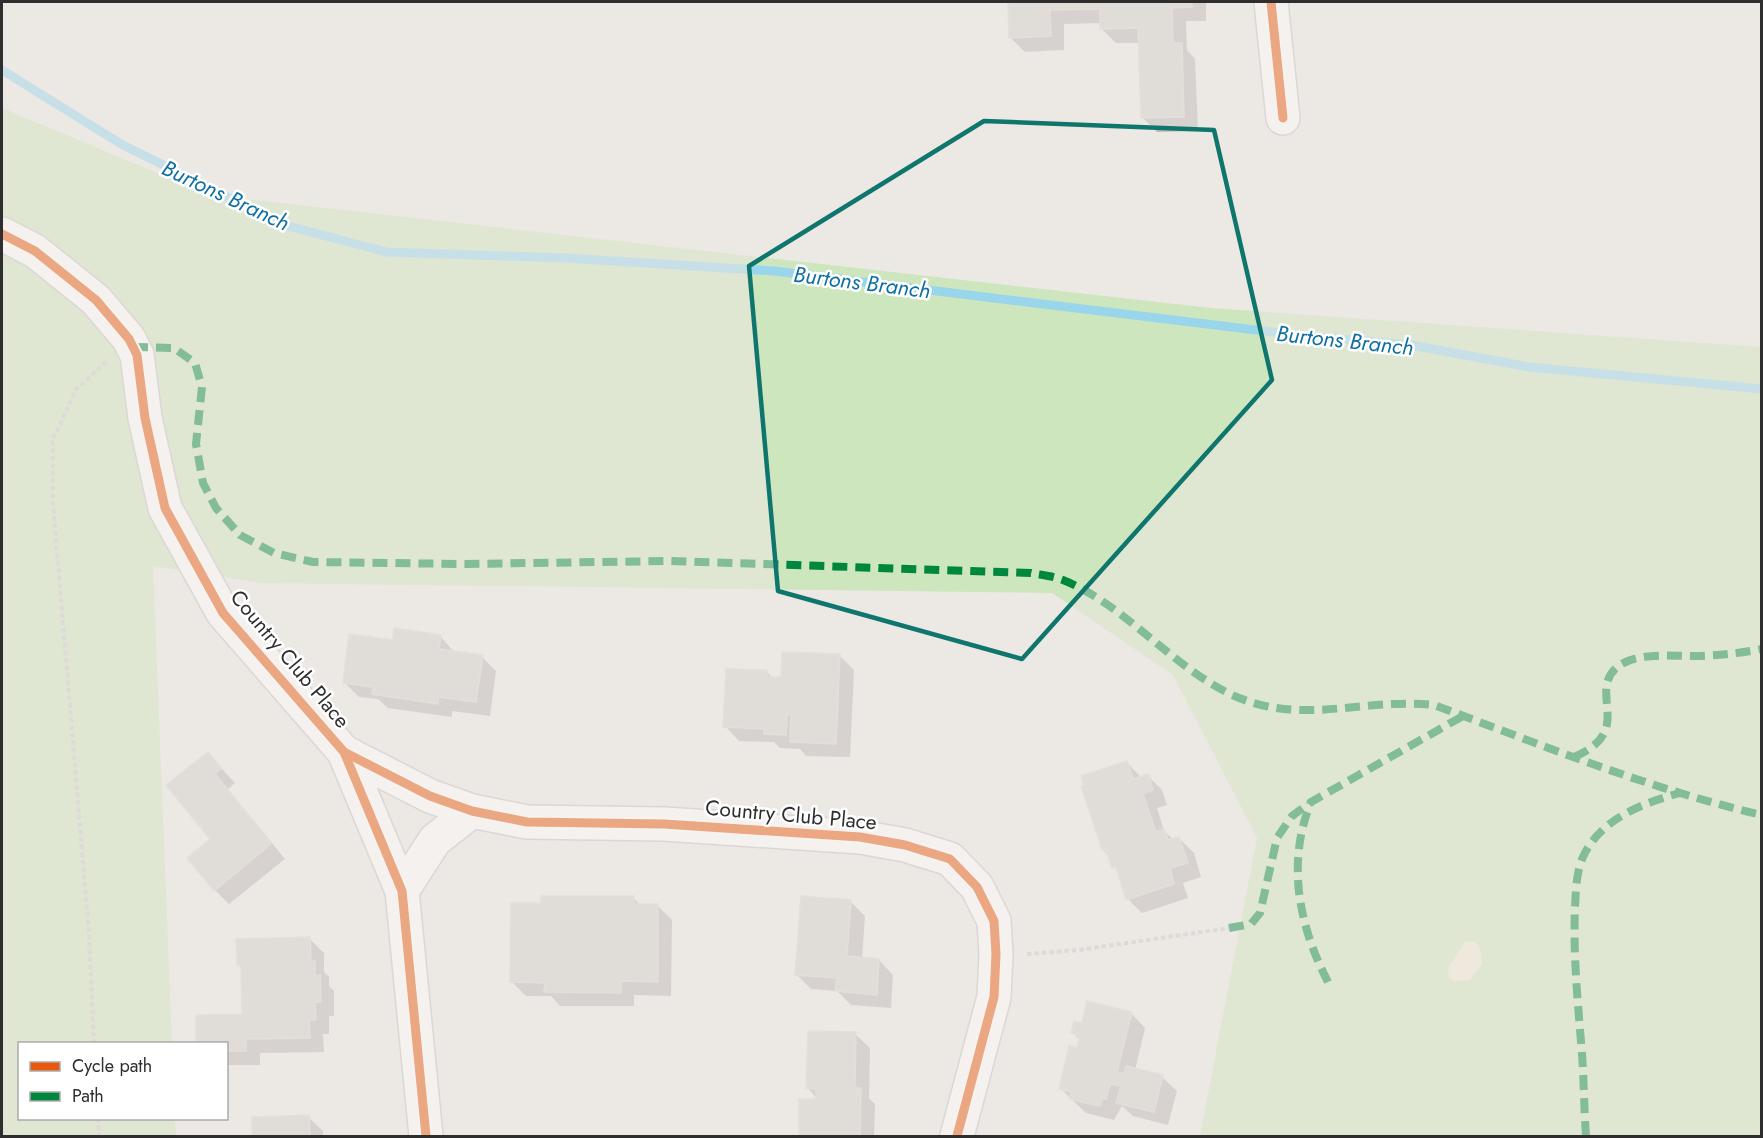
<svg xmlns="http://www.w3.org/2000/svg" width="1763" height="1138" font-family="Jost,sans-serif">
<rect width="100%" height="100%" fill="#ece8e4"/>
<path fill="#cee6be" d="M2 108 210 195 1211 308 1761 347V1136H1200L1257 838 1173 675 1052 593 261 583 153 566 172 1043 20 1044V1118L175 1119 176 1136H2Z"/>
<path fill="#f0ead3" d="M1475 941 1480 948 1482 964 1470 980 1454 981 1449 977 1448 968 1465 942Z"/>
<g fill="#0003">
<path d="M1009 2H1206V21H1186L1187 50 1195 59 1198 131 1157 132 1142 117 1140 43H1116L1102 29V23L1064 24V50L1025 52 1010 37Z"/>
<path d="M440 636 455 653 482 657 496 671 490 716 452 711V717L388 708 378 699 359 697 344 682 394 641Z"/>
<path d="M839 655 854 670 850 757 806 756 800 749 780 748 774 742 739 741 725 726 767 672 774 679H783Z"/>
<path d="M208 754 235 783 228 789 285 859 229 904 215 890Z"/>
<path d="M1127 763 1142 778 1148 776 1162 790 1167 805 1157 808 1164 831 1174 840 1179 838 1194 853 1201 877 1183 883 1188 898 1142 913 1128 899 1120 873 1103 849Z"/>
<path d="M633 898 641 905 658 906 672 920 671 996 634 995V1006H560L551 996H526L512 982 543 904Z"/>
<path d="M851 902 865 916 862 959 879 960 893 975 891 1008 851 1005 837 991 811 989 797 975Z"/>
<path d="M310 939 324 953V972L329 977V986L334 991V1016H329V1034H323L324 1052 260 1053V1065H226V1044L244 1016 243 969 238 965Z"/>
<path d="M1131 1013 1145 1028 1135 1070 1162 1077 1177 1091 1168 1125 1133 1116 1122 1106 1114 1120 1086 1113 1061 1089 1081 1041 1073 1033 1083 1025Z"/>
<path d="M855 1034 870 1048 869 1098 875 1104 874 1136H800L801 1101 818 1100 808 1088Z"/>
<path d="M308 1117 323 1131V1136H254L253 1118Z"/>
</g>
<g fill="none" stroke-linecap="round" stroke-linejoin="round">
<path stroke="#99d6ec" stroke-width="9" d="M2 70 121 144 284 225 387 252 565 258 774 271 1304 336 1411 345 1529 367 1762 389"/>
</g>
<g fill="#d1cecb" stroke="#d7d4d0" stroke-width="1.5">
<path d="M1008 2H1192V7L1172 8 1173 43H1182L1184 117 1141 118 1138 28 1100 29V9L1050 10 1051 36 1009 38Z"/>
<path d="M394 628 441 635 439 649 483 655 476 702 438 697V704L372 694 373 687 343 683 349 634 393 640Z"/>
<path d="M782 652 840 654 836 744 790 742 791 715H787L786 735 764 734V729L723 727 726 669 767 670V677H781Z"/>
<path d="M208 752 221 768 215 774 271 844 214 891 187 858 210 839 166 785Z"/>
<path d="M1127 761 1133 779 1148 774 1153 790 1143 794 1156 832 1164 829 1168 840 1179 837 1188 863 1170 868 1174 884 1126 900 1116 867 1112 868 1106 849 1102 850 1081 786 1084 785 1081 776Z"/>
<path d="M541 896H634V904H658V982L621 981V993L544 992 545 983 510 982 511 903H541Z"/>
<path d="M801 896 851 900 847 956 879 959 877 995 835 991 837 978 795 975Z"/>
<path d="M310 937 311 961H315V976L320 975 321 1002H315L316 1020H309L310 1038 246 1039V1051H226V1044H196V1015L242 1014 241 966 237 965 236 939Z"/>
<path d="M1087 1001 1132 1012 1117 1072 1124 1073 1126 1066 1163 1075 1154 1112 1116 1103 1121 1086 1110 1084 1106 1099 1102 1098 1100 1106 1070 1099 1071 1092 1059 1089 1069 1046 1077 1048 1080 1036 1071 1033 1074 1021 1082 1023Z"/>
<path d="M808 1031 856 1032 855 1088H861L860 1136H799V1099H816V1089L806 1088Z"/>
<path d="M309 1115 310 1136H252V1117Z"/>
</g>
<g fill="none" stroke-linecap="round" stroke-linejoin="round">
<defs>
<g id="minor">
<path d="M1271 2 1283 118"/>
<path d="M2 234 35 251 96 300 129 339 137 355 145 418 165 508 223 613 344 752 402 891 426 1136"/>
<path d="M344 752 430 796 472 811 527 822 664 824 860 837 905 845 950 859 977 887 994 921 996 954 994 997 957 1136"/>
<path d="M402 891 435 840 472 811"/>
</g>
</defs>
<use href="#minor" stroke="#c5c4c5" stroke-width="36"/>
<g stroke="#c9c9c8" stroke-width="4" stroke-dasharray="4.5 3" stroke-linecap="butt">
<path d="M1027 954 1079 950 1229 928"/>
<path d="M94 1044 89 934 53 503V439L76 390 106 362"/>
<path d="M98 1118 99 1136"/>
</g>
<use href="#minor" stroke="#fcfcfb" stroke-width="33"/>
<g stroke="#00873e" stroke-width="8" stroke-dasharray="15 8" stroke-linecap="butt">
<path d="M133 347 174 348 195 363 202 387 196 444 203 483 216 508 240 535 274 553 313 562 465 564 671 561 1031 573C1041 575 1053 576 1063 580 1125 605 1168 663 1228 693 1300 728 1361 697 1434 705 1542 745 1649 789 1762 815"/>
<path d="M1574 757C1635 731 1589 695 1615 669 1634 650 1677 657 1701 656 1722 655 1741 653 1762 649"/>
<path d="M1229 928 1251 924 1260 913 1277 838 1292 816 1311 802"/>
<path d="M1328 982C1299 926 1286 863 1311 802L1463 716"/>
<path d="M1586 1136C1584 1109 1584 1081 1582 1054 1578 1003 1573 958 1575 907 1576 891 1576 872 1583 857 1600 819 1643 803 1680 793"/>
</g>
<defs>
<g id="cycleway">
<path d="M1271 2 1283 118"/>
<path d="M2 234 35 251 96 300 129 339 137 355 145 418 165 508 223 613 344 752 402 891 426 1136"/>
<path d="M344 752 430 796 472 811 527 822 664 824 860 837 905 845 950 859 977 887 994 921 996 954 994 997 957 1136"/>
</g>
</defs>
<use href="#cycleway" stroke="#fff" stroke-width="13"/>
<use href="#cycleway" stroke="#e8590c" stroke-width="9"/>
</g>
<path d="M0 0H1763V1138H0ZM984 121 1214 130 1272 380 1022 659 778 591 749 266Z" fill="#ece8e4" fill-opacity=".55" fill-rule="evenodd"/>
<path fill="none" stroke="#0f766e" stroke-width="4.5" stroke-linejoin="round" d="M984 121 1214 130 1272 380 1022 659 778 591 749 266Z"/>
<g text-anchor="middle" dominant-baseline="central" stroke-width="5" stroke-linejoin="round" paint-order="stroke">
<g font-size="21" fill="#2e2e2e" stroke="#fff">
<text transform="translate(290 659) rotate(50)">Country Club Place</text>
<text transform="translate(791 815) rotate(5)">Country Club Place</text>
</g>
<g font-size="22" font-style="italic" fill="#0d6fa3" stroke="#fff">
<text transform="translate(226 195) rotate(25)">Burtons Branch</text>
<text transform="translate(862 282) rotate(7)">Burtons Branch</text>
<text transform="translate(1345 340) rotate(6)">Burtons Branch</text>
</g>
</g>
<rect width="1763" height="1138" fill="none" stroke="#2e2e2e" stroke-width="6"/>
<rect x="18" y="1042" width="210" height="78" fill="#ffffff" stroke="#ababab" stroke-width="1.5"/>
<rect x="30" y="1062" width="30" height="9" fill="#e8590c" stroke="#ababab" stroke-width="1.5"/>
<text x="72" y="1072" font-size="18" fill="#2e2e2e">Cycle path</text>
<rect x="30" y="1092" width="30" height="9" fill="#00873e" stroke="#ababab" stroke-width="1.5"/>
<text x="72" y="1102" font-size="18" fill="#2e2e2e">Path</text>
</svg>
